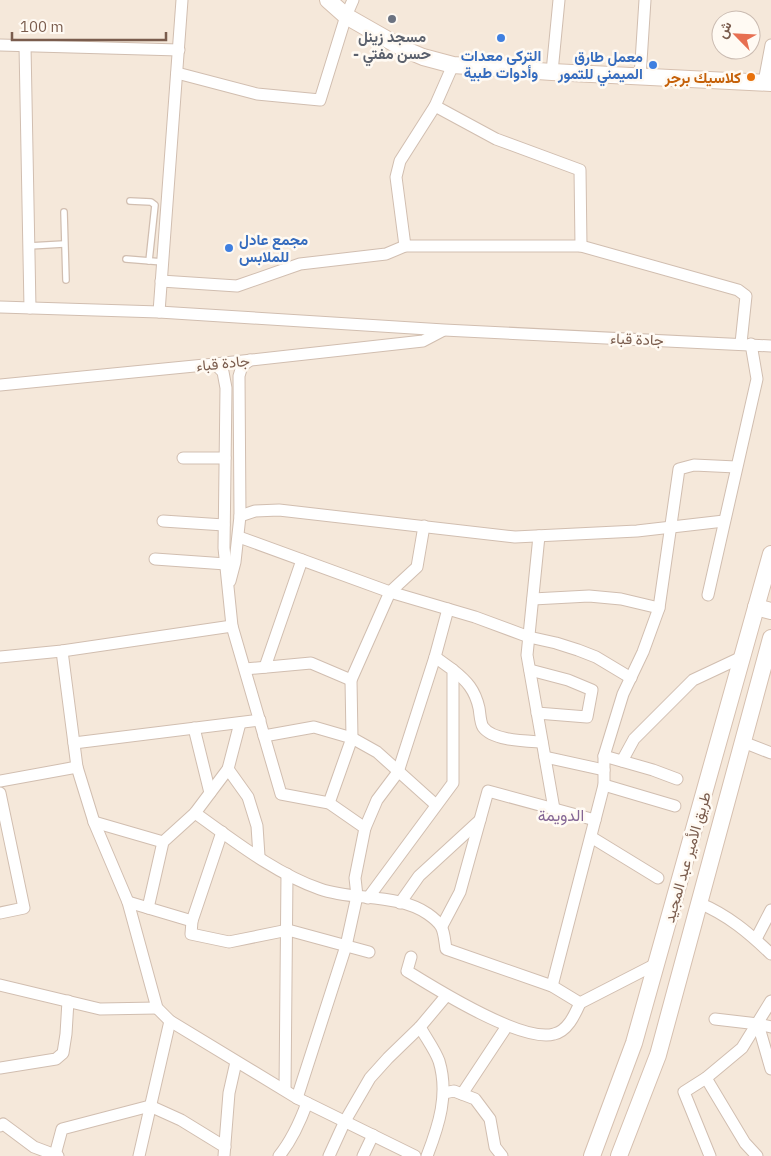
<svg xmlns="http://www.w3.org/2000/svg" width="771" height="1156" font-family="'IBM Plex Sans',Vazirmatn,sans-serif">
<rect width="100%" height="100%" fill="#fdf6ec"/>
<path fill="#f5e8da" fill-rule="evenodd" d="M0 0H771V1156H0ZM721 20H751V50H721Z"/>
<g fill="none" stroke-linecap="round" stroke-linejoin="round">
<defs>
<g id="lane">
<path d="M130 201 151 202 155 205 149 261"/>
<path d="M64 212 66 280"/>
<path d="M29 246 64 244"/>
<path d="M126 259 163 262"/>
</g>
<g id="street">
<path d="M0 45 179 50"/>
<path d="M25 46 30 308"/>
<path d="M552 72 559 0"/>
<path d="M177 73 257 94 320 100 346 16 353 0"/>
<path d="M640 77 645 0"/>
<path d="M764 82 771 45"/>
<path d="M435 106 496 139 580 170 581 246"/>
<path d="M405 246 396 177 400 161 435 106 453 65"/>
<path d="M161 281 237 286 300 264 386 254 405 246H581L738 290 746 296 741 343"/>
<path d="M0 307 159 312 444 330 771 346"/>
<path d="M159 312 182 0"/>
<path d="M215 364 223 372 226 388 224 548 232 626 281 794 329 803 365 828"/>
<path d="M0 385 215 364 423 341 442 331"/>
<path d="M183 458H225"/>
<path d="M240 516 255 511 279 510 515 537 637 531 724 521"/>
<path d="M163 521 224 525"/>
<path d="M539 536 527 655 554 809"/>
<path d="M239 537 390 592 475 617 529 637 556 643 578 650 596 657 631 678"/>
<path d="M155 559 226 564"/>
<path d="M230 581 235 562 240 516 239 376 242 366 250 360"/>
<path d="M708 595 757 379 751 344"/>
<path d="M533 599 589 596 621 599 659 608"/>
<path d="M62 651 77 767 94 822 128 902 157 1008 170 1021 297 1098 415 1156"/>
<path d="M0 657 62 651 232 626"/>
<path d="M265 667 302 560"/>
<path d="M245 669 311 663 351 680"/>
<path d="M453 670C467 681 475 690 479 708 480 713 480 722 483 727 493 741 527 741 542 742"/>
<path d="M530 670 568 680 592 690 587 717 537 713"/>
<path d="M194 728 210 793"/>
<path d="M264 736 314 727 352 738 377 752 436 805"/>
<path d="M743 742 771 753"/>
<path d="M74 743 260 720"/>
<path d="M604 756 653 770 677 779"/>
<path d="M545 757 604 770"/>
<path d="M622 761 634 739 693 680 742 657"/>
<path d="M228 769 248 797 257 826 259 856"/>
<path d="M0 781 77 767"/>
<path d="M604 785 675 806"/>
<path d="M0 793 24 908 0 913"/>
<path d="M329 803 352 738 351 680 390 592 417 567 424 526"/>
<path d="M195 813C233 840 276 874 320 889 354 901 397 893 428 914 445 926 443 930 446 949L552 986 580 1003 656 964"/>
<path d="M94 822 163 842"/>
<path d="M222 832 192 921 191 934 229 942 288 930 369 952"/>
<path d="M591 837 658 878"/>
<path d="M368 898 453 783V670L435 657"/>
<path d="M128 902 192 921"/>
<path d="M400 903 419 876 480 820"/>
<path d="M699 903C728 915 749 933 771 954"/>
<path d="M148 908 163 842 195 813 228 769 240 723"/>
<path d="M442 926 460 892 488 791 595 820"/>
<path d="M756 939 771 910"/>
<path d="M411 957 407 971C436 989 522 1043 554 1034 568 1031 575 1014 580 1003"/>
<path d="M0 985 100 1009 157 1008"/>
<path d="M552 986 604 785V756L623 694 643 652 659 608 679 469 694 465 736 467"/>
<path d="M715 1019 758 1024 771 1027"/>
<path d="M758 1024 771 1069"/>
<path d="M420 1027C426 1038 435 1050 439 1061 449 1094 439 1125 427 1156"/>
<path d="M0 1068 56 1059 63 1053 66 1034 68 1001"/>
<path d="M706 1078 745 1143 757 1156"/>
<path d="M285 1090 287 874"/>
<path d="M444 1093 454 1091 475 1099 490 1119 495 1147 502 1156"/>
<path d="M462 1094 507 1026"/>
<path d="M297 1098 346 946 357 896 355 878 365 828 377 800 398 772 435 657 448 609"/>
<path d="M0 1126 3 1124 34 1147 58 1156"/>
<path d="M55 1155 62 1129 150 1106 181 1120 225 1147"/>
<path d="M139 1156 170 1021"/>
<path d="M224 1156 229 1093 236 1062"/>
<path d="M279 1156C292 1140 300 1122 307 1103"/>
<path d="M329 1156 345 1121 370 1078 388 1058 420 1027 446 996"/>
<path d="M363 1156 373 1135"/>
<path d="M710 1156 684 1092 706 1078 742 1048 771 1001"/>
</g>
<g id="secondary">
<path d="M328 0 346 16 404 49 423 57 453 65 552 72 771 83"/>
<path d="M756 607 771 611"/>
<path d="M592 1156 634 1043 771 554"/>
<path d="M619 1156 658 1055 771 638"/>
</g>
</defs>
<use href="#lane" stroke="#d1beb0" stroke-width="8"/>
<use href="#street" stroke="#d1beb0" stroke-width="13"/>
<use href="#secondary" stroke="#d6c0b0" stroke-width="18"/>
<use href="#lane" stroke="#fff" stroke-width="5.5"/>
<use href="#street" stroke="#fff" stroke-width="11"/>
<use href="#secondary" stroke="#fff" stroke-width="16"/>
</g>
<circle fill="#6b7280" stroke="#fffaf3" stroke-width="2" cx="392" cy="19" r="5"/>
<g fill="#3f7fe0" stroke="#fffaf3" stroke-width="2">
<circle cx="501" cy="38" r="5"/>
<circle cx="653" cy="65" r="5"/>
<circle cx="229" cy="248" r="5"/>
</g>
<circle fill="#e8710a" stroke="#fffaf3" stroke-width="2" cx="751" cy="77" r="5"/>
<g text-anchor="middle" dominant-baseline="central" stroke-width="5" stroke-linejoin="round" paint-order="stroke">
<g font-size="15" font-weight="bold" fill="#5b616d" stroke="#fffaf3">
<text x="392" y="36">مسجد زينل<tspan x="392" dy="17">- حسن مفتي</tspan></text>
</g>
<g font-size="15" font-weight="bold" fill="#366cbe" stroke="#fffaf3">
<text x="501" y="55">التركي معدات<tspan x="501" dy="17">وأدوات طبية</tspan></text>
<text x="643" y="56" text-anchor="end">معمل طارق<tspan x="643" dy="17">الميمني للتمور</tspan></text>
<text x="239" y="239" text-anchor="start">مجمع عادل<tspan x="239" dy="17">للملابس</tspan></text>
</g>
<g font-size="15" font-weight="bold" fill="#c56008" stroke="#fffaf3" text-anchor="end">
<text x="741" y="77">كلاسيك برجر</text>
</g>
<g font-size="15" fill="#7a5c4d" stroke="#fffaf3">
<text transform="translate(637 339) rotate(2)">جادة قباء</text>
<text transform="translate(223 363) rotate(-6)">جادة قباء</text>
<text transform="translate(687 857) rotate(-74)">طريق الأمير عبد المجيد</text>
</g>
<g font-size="16" fill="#846695" stroke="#fffaf3">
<text x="561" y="815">الدويمة</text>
</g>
</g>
<g transform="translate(736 35) rotate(294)"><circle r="24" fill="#fffaf3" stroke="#cabbb1"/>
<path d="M0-4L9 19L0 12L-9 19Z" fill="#e76f51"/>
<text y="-8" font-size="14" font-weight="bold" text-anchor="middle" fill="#7a5c4d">ش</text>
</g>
<path d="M12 32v8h154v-8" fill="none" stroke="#7a5c4d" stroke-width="2.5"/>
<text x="20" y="32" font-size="15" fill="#7a5c4d" stroke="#fffaf3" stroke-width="4" paint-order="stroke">100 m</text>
</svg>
